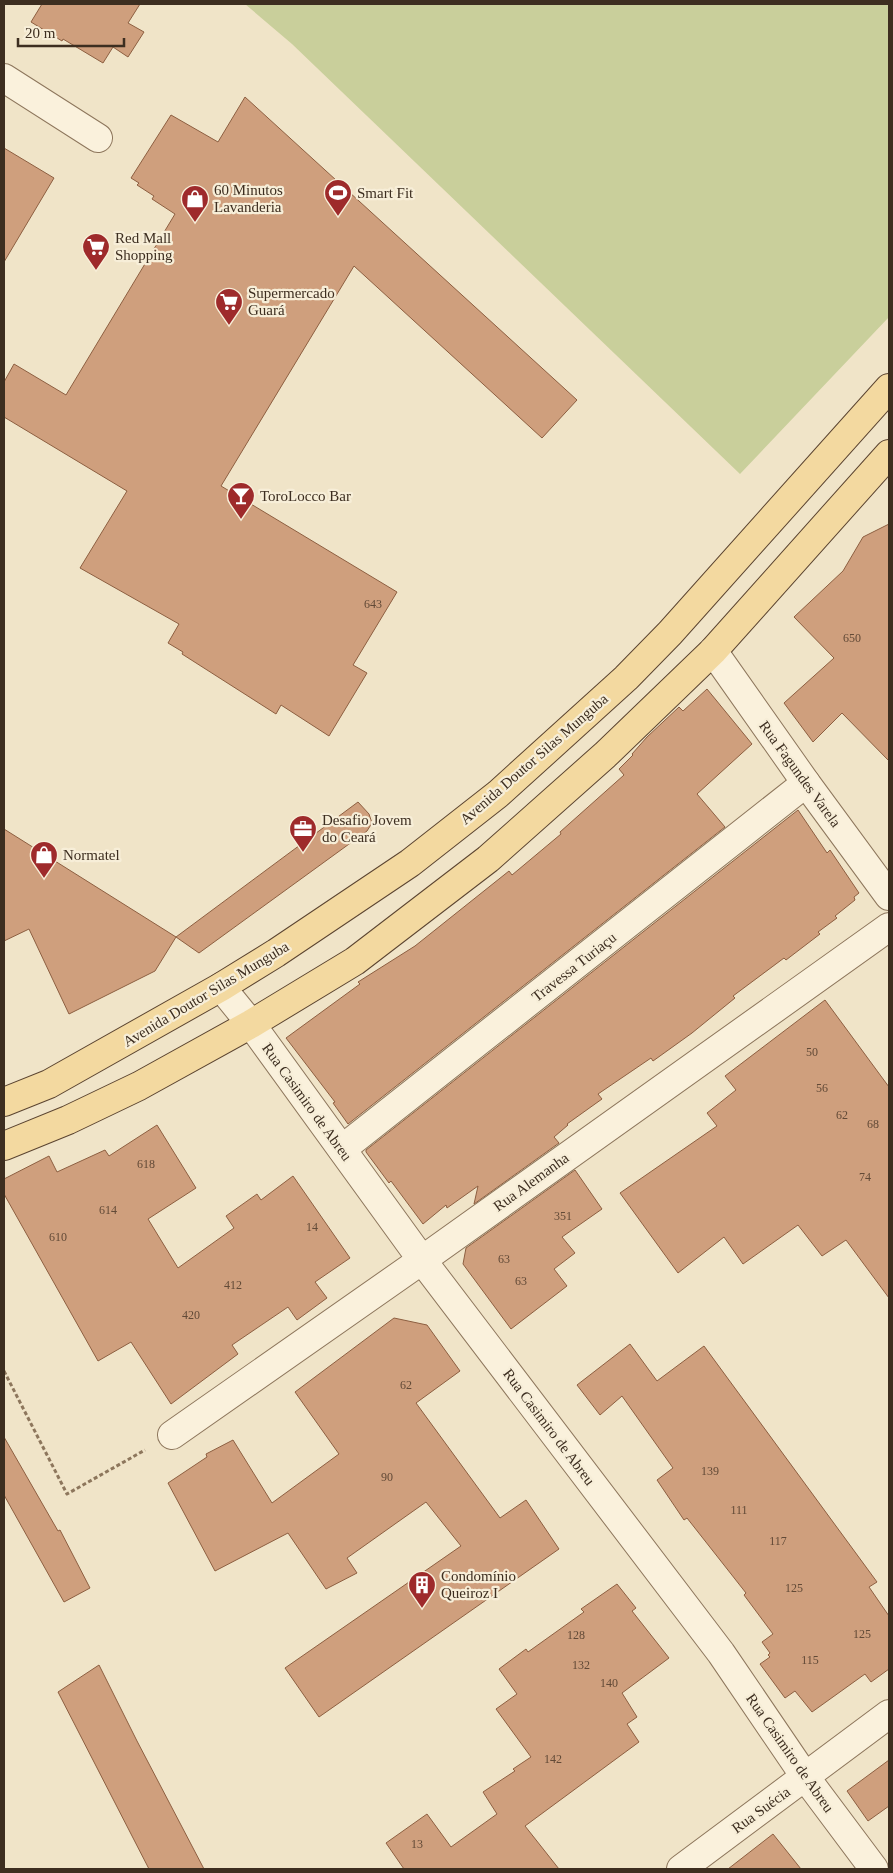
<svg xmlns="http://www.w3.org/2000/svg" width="893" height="1873" font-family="Georgia,serif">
<rect width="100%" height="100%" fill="#f0e4c8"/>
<path fill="#c9cf9b" d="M245 4H889V317L740 474 292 44Z"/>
<g fill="#cf9f7d" stroke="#8d5f41">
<path d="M42 4H140L128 23 144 32 128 57 113 47 103 63 63 39 62 41 31 22Z"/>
<path d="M245 97 577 400 542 438 354 266 221 486 397 592 353 665 367 673 329 736 281 705 276 714 182 654 183 652 168 643 179 624 80 568 127 491 4 417V382L14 364 66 395 175 214 152 199 154 196 137 185 139 183 131 178 171 115 218 142Z"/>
<path d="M4 148 54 178 4 262Z"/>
<path d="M889 524V761L842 713 813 742 784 703 834 658 794 617 843 571 863 537Z"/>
<path d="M707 689 752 744 697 794 725 827 348 1124 333 1103 335 1102 286 1038 360 984 358 982 415 946 509 871 512 875 561 834 560 832 624 775 619 769 633 755 632 754 647 737 679 707 683 711Z"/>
<path d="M358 802 369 814 372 823 367 831 199 953 176 937Z"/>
<path d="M798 810 827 853 830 850 859 893 854 897 855 900 835 916 837 918 818 932 820 934 786 960 784 958 733 996 735 998 692 1033 653 1061 651 1058 598 1094 602 1099 567 1124 568 1125 554 1137 559 1143 474 1204 478 1186 447 1208 446 1205 423 1224 391 1181 389 1183 366 1152V1150Z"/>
<path d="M4 829 176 937 155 971 69 1014 29 929 4 941Z"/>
<path d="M825 1000 889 1087V1298L846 1240 822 1256 798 1225 743 1264 724 1237 678 1273 620 1193 717 1126 707 1113 736 1090 725 1076Z"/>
<path d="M157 1125 196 1188 148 1219 178 1268 234 1228 226 1216 257 1194 261 1200 293 1176 350 1258 315 1282 327 1298 297 1320 288 1307 232 1345 238 1354 171 1404 131 1342 98 1361 4 1194V1179L49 1156 57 1172 105 1150 109 1156Z"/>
<path d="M575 1170 602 1209 562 1237 575 1253 554 1269 567 1286 511 1329 463 1264 466 1248Z"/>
<path d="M394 1318 427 1325 460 1371 416 1403 500 1518 526 1500 559 1549 319 1717 285 1668 461 1546 426 1502 347 1558 357 1573 326 1589 288 1533 215 1571 168 1483 207 1457 206 1454 233 1440 272 1503 339 1454 295 1392Z"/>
<path d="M630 1344 657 1381 704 1346 877 1582 869 1587 889 1616V1669L871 1682 865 1674 812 1712 795 1691 785 1698 760 1664 770 1657 768 1655 770 1653 762 1642 773 1634 744 1595 746 1593 687 1518 684 1520 657 1480 673 1468 622 1396 600 1415 577 1385Z"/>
<path d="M4 1437 58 1531 60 1530 90 1588 64 1602 4 1495Z"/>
<path d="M617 1584 636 1608 632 1611 669 1658 622 1693 637 1717 627 1724 639 1742 525 1826 559 1869H404L386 1843 427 1814 451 1847 497 1814 483 1792 515 1771 513 1769 531 1757 496 1709 517 1694 499 1669 526 1649 528 1652 584 1612 581 1609Z"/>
<path d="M99 1665 137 1741 204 1869H149L58 1692Z"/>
<path d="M889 1760V1806L868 1821 847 1791Z"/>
<path d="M773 1834 801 1869H728Z"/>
</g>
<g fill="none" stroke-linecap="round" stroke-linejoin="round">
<defs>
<g id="minor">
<path d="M4 78 98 138"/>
<path d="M713 651 806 783 889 896"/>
<path d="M221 987 251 1024 422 1260 721 1653 806 1778 874 1869"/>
<path d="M342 1149 806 783"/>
<path d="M172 1435 422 1260 889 927"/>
<path d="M681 1869 889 1714"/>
</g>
<g id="major">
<path d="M4 1102 49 1084 221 987 276 953 410 863 498 794 626 678 670 633 889 388"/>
<path d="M4 1146 68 1120 139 1086 251 1024 355 961 488 859 605 755 713 651 889 454"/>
</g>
</defs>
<use href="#minor" stroke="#8d765c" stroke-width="30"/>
<use href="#major" stroke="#5b4430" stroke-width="30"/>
<path stroke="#8d765c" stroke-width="3" stroke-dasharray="4 2.5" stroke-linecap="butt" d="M4 1371 67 1494 145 1450"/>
<use href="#minor" stroke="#faf1dc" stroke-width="28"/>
<use href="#major" stroke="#f3d9a0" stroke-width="28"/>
</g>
<defs>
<symbol id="stadium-pin" viewBox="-11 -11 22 30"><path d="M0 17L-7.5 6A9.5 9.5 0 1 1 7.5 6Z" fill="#9e2a2b" stroke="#f7eed8"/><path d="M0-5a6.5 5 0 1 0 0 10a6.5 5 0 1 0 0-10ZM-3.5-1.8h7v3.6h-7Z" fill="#fff"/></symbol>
<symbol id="shop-pin" viewBox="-11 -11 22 30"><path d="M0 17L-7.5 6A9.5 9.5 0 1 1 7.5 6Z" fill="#9e2a2b" stroke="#f7eed8"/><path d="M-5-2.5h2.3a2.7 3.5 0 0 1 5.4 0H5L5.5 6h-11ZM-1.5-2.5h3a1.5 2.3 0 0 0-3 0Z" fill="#fff"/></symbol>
<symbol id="supermarket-pin" viewBox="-11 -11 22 30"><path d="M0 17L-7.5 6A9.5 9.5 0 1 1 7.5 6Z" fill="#9e2a2b" stroke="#f7eed8"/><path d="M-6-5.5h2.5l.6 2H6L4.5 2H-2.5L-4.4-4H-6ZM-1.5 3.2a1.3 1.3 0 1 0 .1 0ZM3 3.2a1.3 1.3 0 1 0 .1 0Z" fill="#fff"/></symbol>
<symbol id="bar-pin" viewBox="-11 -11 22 30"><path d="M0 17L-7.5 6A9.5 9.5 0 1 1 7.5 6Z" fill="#9e2a2b" stroke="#f7eed8"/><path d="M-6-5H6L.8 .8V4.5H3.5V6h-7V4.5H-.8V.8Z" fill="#fff"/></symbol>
<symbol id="office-pin" viewBox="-11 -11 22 30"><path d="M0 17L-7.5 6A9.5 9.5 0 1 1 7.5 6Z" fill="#9e2a2b" stroke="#f7eed8"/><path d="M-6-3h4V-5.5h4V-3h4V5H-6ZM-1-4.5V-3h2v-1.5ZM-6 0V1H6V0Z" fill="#fff"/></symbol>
<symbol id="building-pin" viewBox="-11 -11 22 30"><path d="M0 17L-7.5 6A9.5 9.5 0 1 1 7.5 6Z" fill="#9e2a2b" stroke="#f7eed8"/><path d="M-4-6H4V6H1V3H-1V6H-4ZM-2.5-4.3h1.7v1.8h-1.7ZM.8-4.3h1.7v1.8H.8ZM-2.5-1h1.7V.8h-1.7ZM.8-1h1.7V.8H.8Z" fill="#fff"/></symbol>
</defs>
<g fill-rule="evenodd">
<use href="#stadium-pin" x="322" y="177" width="32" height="43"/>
<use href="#shop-pin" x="179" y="183" width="32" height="43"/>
<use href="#supermarket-pin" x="80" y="231" width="32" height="43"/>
<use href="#supermarket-pin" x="213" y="286" width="32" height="43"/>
<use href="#bar-pin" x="225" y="480" width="32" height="43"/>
<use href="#office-pin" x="287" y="813" width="32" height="43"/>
<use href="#shop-pin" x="28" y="839" width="32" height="43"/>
<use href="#building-pin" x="406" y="1569" width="32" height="43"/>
</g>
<g text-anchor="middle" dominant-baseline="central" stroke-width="4.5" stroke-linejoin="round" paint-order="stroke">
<g font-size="12" fill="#624a37">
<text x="373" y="604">643</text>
<text x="852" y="638">650</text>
<text x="812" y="1052">50</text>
<text x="822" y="1088">56</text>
<text x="842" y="1115">62</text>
<text x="873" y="1124">68</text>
<text x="146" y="1164">618</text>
<text x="865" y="1177">74</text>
<text x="108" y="1210">614</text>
<text x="563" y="1216">351</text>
<text x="312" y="1227">14</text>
<text x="58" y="1237">610</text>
<text x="504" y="1259">63</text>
<text x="521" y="1281">63</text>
<text x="233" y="1285">412</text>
<text x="191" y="1315">420</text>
<text x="406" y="1385">62</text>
<text x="710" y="1471">139</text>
<text x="387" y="1477">90</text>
<text x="739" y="1510">111</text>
<text x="778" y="1541">117</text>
<text x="794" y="1588">125</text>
<text x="862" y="1634">125</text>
<text x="576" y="1635">128</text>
<text x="810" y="1660">115</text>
<text x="581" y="1665">132</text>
<text x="609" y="1683">140</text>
<text x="553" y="1759">142</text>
<text x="417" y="1844">13</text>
</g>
<g font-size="15" fill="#3d2e20" stroke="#f7eed8" text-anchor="start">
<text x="214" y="190">60 Minutos<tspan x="214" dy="17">Lavanderia</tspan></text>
<text x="357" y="193">Smart Fit</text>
<text x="115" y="238">Red Mall<tspan x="115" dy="17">Shopping</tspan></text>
<text x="248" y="293">Supermercado<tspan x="248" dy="17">Guará</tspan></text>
<text x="260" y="496">ToroLocco Bar</text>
<text x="322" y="820">Desafio Jovem<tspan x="322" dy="17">do Ceará</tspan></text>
<text x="63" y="855">Normatel</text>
<text x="441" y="1576">Condomínio<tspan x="441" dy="17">Queiroz I</tspan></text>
</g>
<g font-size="15" fill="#3d2e20" stroke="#f7eed8">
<text transform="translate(534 759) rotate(-41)">Avenida Doutor Silas Munguba</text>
<text transform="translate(800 774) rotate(54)">Rua Fagundes Varela</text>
<text transform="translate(574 967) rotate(-38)">Travessa Turiaçu</text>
<text transform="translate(206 994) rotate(-31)">Avenida Doutor Silas Munguba</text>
<text transform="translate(307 1102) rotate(54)">Rua Casimiro de Abreu</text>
<text transform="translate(531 1182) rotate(-36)">Rua Alemanha</text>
<text transform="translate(549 1427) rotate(53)">Rua Casimiro de Abreu</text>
<text transform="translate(790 1753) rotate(55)">Rua Casimiro de Abreu</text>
<text transform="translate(761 1810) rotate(-36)">Rua Suécia</text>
</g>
</g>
<rect width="893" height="1873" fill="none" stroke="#3d2e20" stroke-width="10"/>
<path d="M18 38v8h106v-8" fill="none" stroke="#3d2e20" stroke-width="2.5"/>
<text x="25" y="38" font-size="15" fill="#3d2e20" stroke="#f7eed8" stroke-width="4" paint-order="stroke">20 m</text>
</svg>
